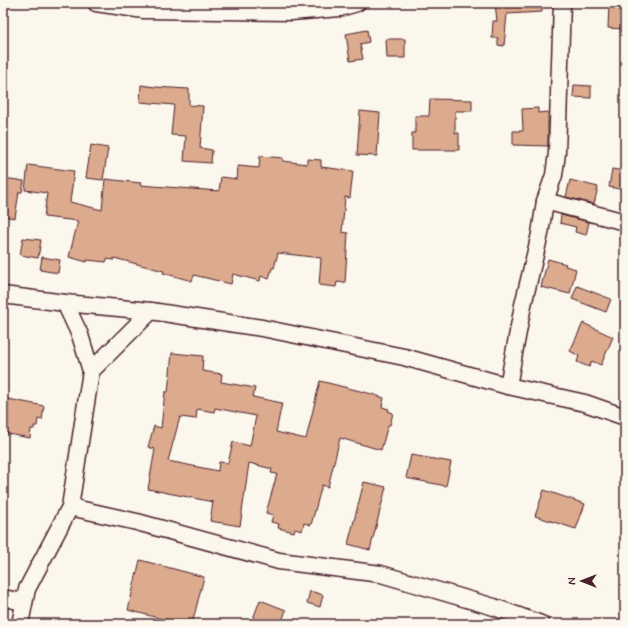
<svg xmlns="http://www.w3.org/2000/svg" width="628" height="627" font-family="Mynerve,sans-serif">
<rect width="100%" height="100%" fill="#fbf7ec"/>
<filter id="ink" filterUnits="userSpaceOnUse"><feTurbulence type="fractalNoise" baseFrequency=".025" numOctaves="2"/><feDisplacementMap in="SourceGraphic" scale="8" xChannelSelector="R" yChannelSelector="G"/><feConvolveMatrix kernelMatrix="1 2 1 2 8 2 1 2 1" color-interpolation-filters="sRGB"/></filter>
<g filter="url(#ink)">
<g fill="#dcab8e" stroke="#4a1f2b" fill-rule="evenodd">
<path d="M495 3H542V12L507 14 504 46 498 45V38H492L493 21H497Z"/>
<path d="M609 3H624L623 29 608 28Z"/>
<path d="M367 30 369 42 360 44 363 59 350 61 346 34Z"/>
<path d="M386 39H405V58H387Z"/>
<path d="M141 85 155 87 189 89V105L203 106 200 148 212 150 211 163 184 161 186 136 171 135 174 105 140 102Z"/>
<path d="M574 85 591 86V98L573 97Z"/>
<path d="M430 99 472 100V111H455V133H459V150H412V133H415V116H429Z"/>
<path d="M538 108V113L548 112V146L513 145V131H523L522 109Z"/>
<path d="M360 111 380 113 377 156 357 155Z"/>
<path d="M91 145 108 148 103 180 86 178Z"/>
<path d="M260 156 283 158V161L307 164V159L321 160V167L353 171 350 198 345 197 342 232 348 233 345 283 337 282 336 287 319 285 321 258 278 253 274 268H272L269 279 261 276 260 281 233 274 231 284 194 275 192 281 163 273 164 271 114 258V260L107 259 106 262 87 260V262L69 257 78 221 44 217 47 193 25 190 28 165 74 171 70 202 102 210 105 179 141 183 140 185 219 191 221 177 237 179 238 166 259 168Z"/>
<path d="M612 169 625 171V190L609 187Z"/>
<path d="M3 178 24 181 22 192H19L15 218 3 216Z"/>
<path d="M570 180 598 187 594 204 566 197Z"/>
<path d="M561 215 589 222 586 235 575 232 576 227 560 223Z"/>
<path d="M23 238 41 240 38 258 20 255Z"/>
<path d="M42 257 60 260 58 273 40 270Z"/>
<path d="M548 259 566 264 565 266 576 269 570 294 541 287Z"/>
<path d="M577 286 611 299 606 312 572 299Z"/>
<path d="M583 323 613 337 601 365 592 361 589 367 577 362 579 356 570 351Z"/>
<path d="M172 353 203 356 202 371 222 374 221 382 255 388 253 397 282 403 276 432 306 439 320 381 368 393 384 398 382 407 389 409 388 411 393 413 390 425H388L381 450 340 438 328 487 322 485 311 525 304 523 302 531 295 529 294 532 278 528 279 524 271 522 273 515 266 513 277 474 271 473 272 469 249 463 240 526 210 521 213 502 148 489 155 449 148 447 154 426 161 428 165 392H168ZM215 408 256 416 250 446 233 442 228 463 219 462 218 471 168 461 180 417 196 419 197 409 214 412Z"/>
<path d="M3 398 44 406 42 420 38 419 37 426H34V429H31L30 438 3 433Z"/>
<path d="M411 455 451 462 446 486 406 478Z"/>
<path d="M364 482 386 487 370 550 348 544Z"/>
<path d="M544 490 585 504 576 529 535 516Z"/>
<path d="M140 560 204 577 192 624H169L170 621 128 610Z"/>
<path d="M310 591 323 595 320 607 307 603Z"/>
<path d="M260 600 286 610 281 624H251Z"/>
</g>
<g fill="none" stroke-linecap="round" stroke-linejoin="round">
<defs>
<g id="minor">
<path d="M96 3 144 10 291 12 340 8 357 3"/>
<path d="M545 201 625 222"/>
<path d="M3 295 65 303 151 311 262 328 404 357 508 386 585 403 625 417"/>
<path d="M91 371 151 311"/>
<path d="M508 386 523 305 540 234 545 201 554 175 557 153 562 3"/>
<path d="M70 507 137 522 279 561 381 574 494 607 541 624"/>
<path d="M3 598 24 602"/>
<path d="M20 624 27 589 70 507 91 371 80 335 65 303"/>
</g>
</defs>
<use href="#minor" stroke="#4a1f2b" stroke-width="19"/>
<use href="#minor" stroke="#fbf7ec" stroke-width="16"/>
</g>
</g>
<rect width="628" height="627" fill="none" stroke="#fbf7ec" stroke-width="16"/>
<rect x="8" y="8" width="612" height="611" fill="none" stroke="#4a1f2b" stroke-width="1.5" filter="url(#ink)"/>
<g transform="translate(582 581) rotate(270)" stroke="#fbf7ec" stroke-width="3" paint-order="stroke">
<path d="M0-3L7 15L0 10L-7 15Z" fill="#4a1f2b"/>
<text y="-6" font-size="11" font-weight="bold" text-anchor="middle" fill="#4a1f2b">N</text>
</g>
</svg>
